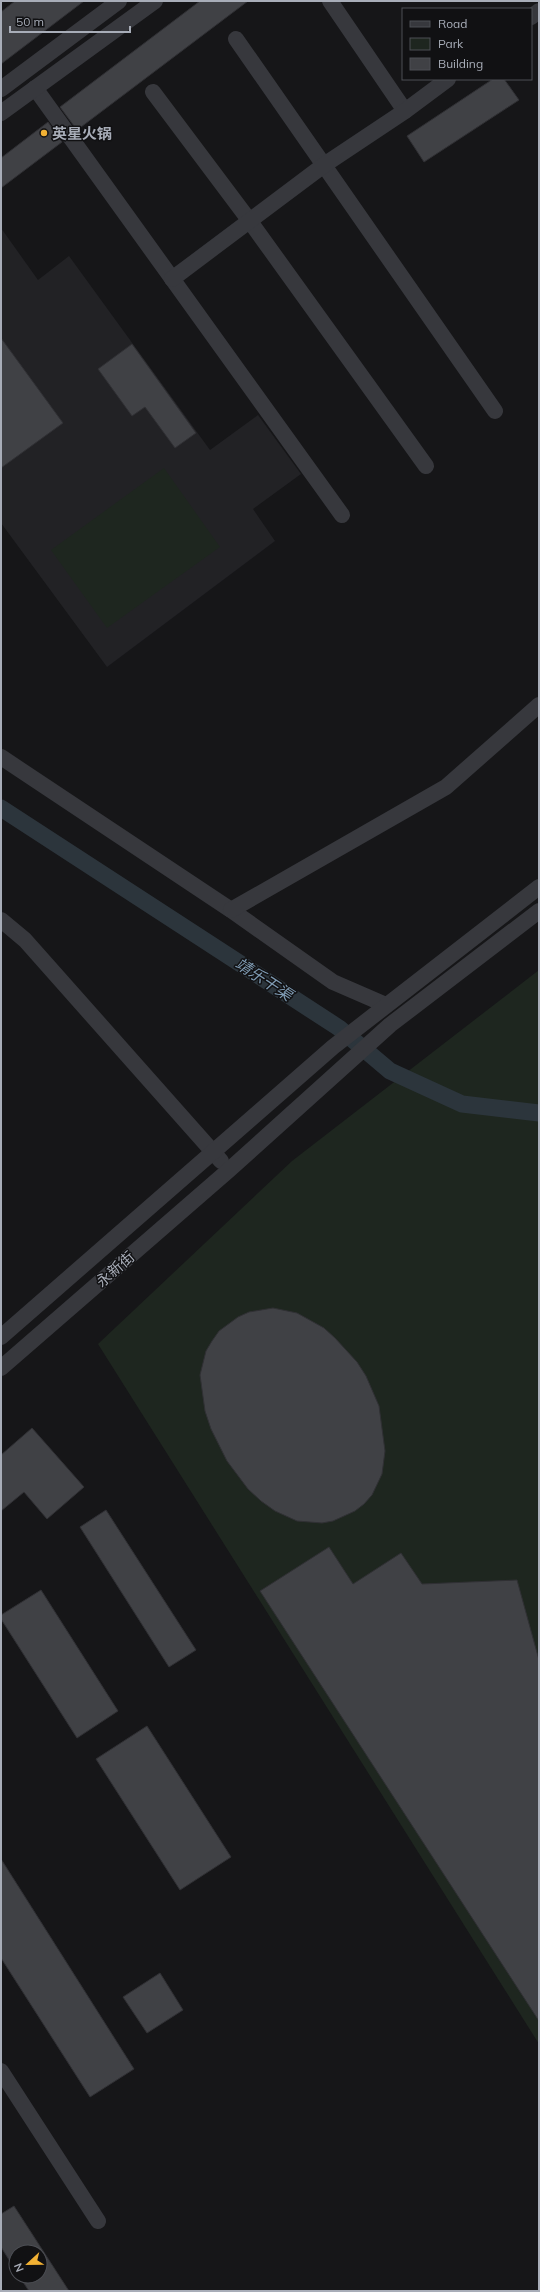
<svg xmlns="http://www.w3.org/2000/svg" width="540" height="2292" font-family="Mulish,'Noto Sans SC',sans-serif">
<rect width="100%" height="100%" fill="#161618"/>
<path fill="#222225" d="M1 228 38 280 69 256 210 450 258 415 301 474 253 509 275 541 107 667 1 523Z"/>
<g fill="#1e261f">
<path d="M164 468 220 547 107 628 51 550Z"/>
<path d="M539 970V2044L98 1344 292 1161Z"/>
</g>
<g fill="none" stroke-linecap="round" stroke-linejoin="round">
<path stroke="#2c353c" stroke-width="17" d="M1 808 339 1028 390 1071 462 1104 539 1113"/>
</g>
<g fill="#404145" stroke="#303034">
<path d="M15 1H84L1 64V12Z"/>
<path d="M200 1H248L77 130 60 107Z"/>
<path d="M493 79H504L519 100 424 162 407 136Z"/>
<path d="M48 122 62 142 1 188V158Z"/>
<path d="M1 338 63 423 1 468Z"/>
<path d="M132 344 196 433 175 448 145 407 132 416 98 369Z"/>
<path d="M273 1308 297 1313 324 1328 335 1338 357 1362 366 1376 379 1406 385 1451 382 1474 372 1495 364 1504 355 1511 333 1521 322 1523 297 1521 275 1511 261 1501 248 1489 227 1461 211 1429 205 1411 200 1375 206 1351 212 1341 219 1331 238 1317 249 1312Z"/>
<path d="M32 1428 84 1487 47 1519 24 1492 1 1511V1455Z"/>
<path d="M106 1510 196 1650 169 1667 80 1527Z"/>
<path d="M329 1547 353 1584 401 1553 422 1584 517 1580 539 1660V2021L260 1591Z"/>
<path d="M41 1590 118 1711 77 1738 1 1619V1615Z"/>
<path d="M147 1726 231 1857 180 1890 96 1759Z"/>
<path d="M1 1859 134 2069 90 2097 1 1958Z"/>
<path d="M160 1973 183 2010 147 2033 123 1997Z"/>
<path d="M14 2206 69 2291H29L19 2276H40V2252H16V2271L1 2247V2214Z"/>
</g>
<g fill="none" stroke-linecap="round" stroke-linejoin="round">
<g stroke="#37383d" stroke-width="16">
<path d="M330 1 405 111"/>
<path d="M531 17 539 11"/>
<path d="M236 39 495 411"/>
<path d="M35 88 342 515"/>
<path d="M1 89 119 1"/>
<path d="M153 92 249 220 426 466"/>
<path d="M1 113 155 1"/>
<path d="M172 279 324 165 405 111 448 79"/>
<path d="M1 757 231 910 333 982 386 1005"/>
<path d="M231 910 446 787 539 705"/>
<path d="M1 920 25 940 221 1161"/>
<path d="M1 1337 333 1047 539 887"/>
<path d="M1 1368 229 1170 390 1025 539 911"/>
<path d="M1 2071 98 2221"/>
</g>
</g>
<circle fill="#f2b134" stroke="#111113" stroke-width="1.5" cx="44" cy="133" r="4"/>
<g text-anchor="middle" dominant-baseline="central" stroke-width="3" stroke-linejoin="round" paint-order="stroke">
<g font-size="15" font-weight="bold" fill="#a8adb8" stroke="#111113" text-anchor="start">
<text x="52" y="133">英星火锅</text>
</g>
<g font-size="15" fill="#a8adb8" stroke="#111113">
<text transform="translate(115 1269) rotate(-41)">永新街</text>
</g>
<g font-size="16" font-style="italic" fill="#7f9bb3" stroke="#111113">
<text transform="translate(264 979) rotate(33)">靖乐干渠</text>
</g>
</g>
<rect width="540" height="2292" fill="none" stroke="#a8adb8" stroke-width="4"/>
<rect x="402" y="8" width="130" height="72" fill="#111113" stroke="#4d4f55"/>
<rect x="410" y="21" width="20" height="6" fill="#37383d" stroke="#4d4f55"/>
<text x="438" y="28" font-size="12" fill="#a8adb8">Road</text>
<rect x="410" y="38" width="20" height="12" fill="#1e261f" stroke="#4d4f55"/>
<text x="438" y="48" font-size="12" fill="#a8adb8">Park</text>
<rect x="410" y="58" width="20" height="12" fill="#404145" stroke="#4d4f55"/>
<text x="438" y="68" font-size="12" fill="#a8adb8">Building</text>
<g transform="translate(28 2264) rotate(248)"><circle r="19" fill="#111113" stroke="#4d4f55"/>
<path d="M0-3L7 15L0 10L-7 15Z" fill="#f2b134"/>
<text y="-6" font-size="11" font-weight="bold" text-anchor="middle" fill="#a8adb8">N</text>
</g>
<path d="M10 26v6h120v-6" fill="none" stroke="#a8adb8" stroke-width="2"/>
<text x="16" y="26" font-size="12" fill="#a8adb8" stroke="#111113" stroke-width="3" paint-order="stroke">50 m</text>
</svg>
